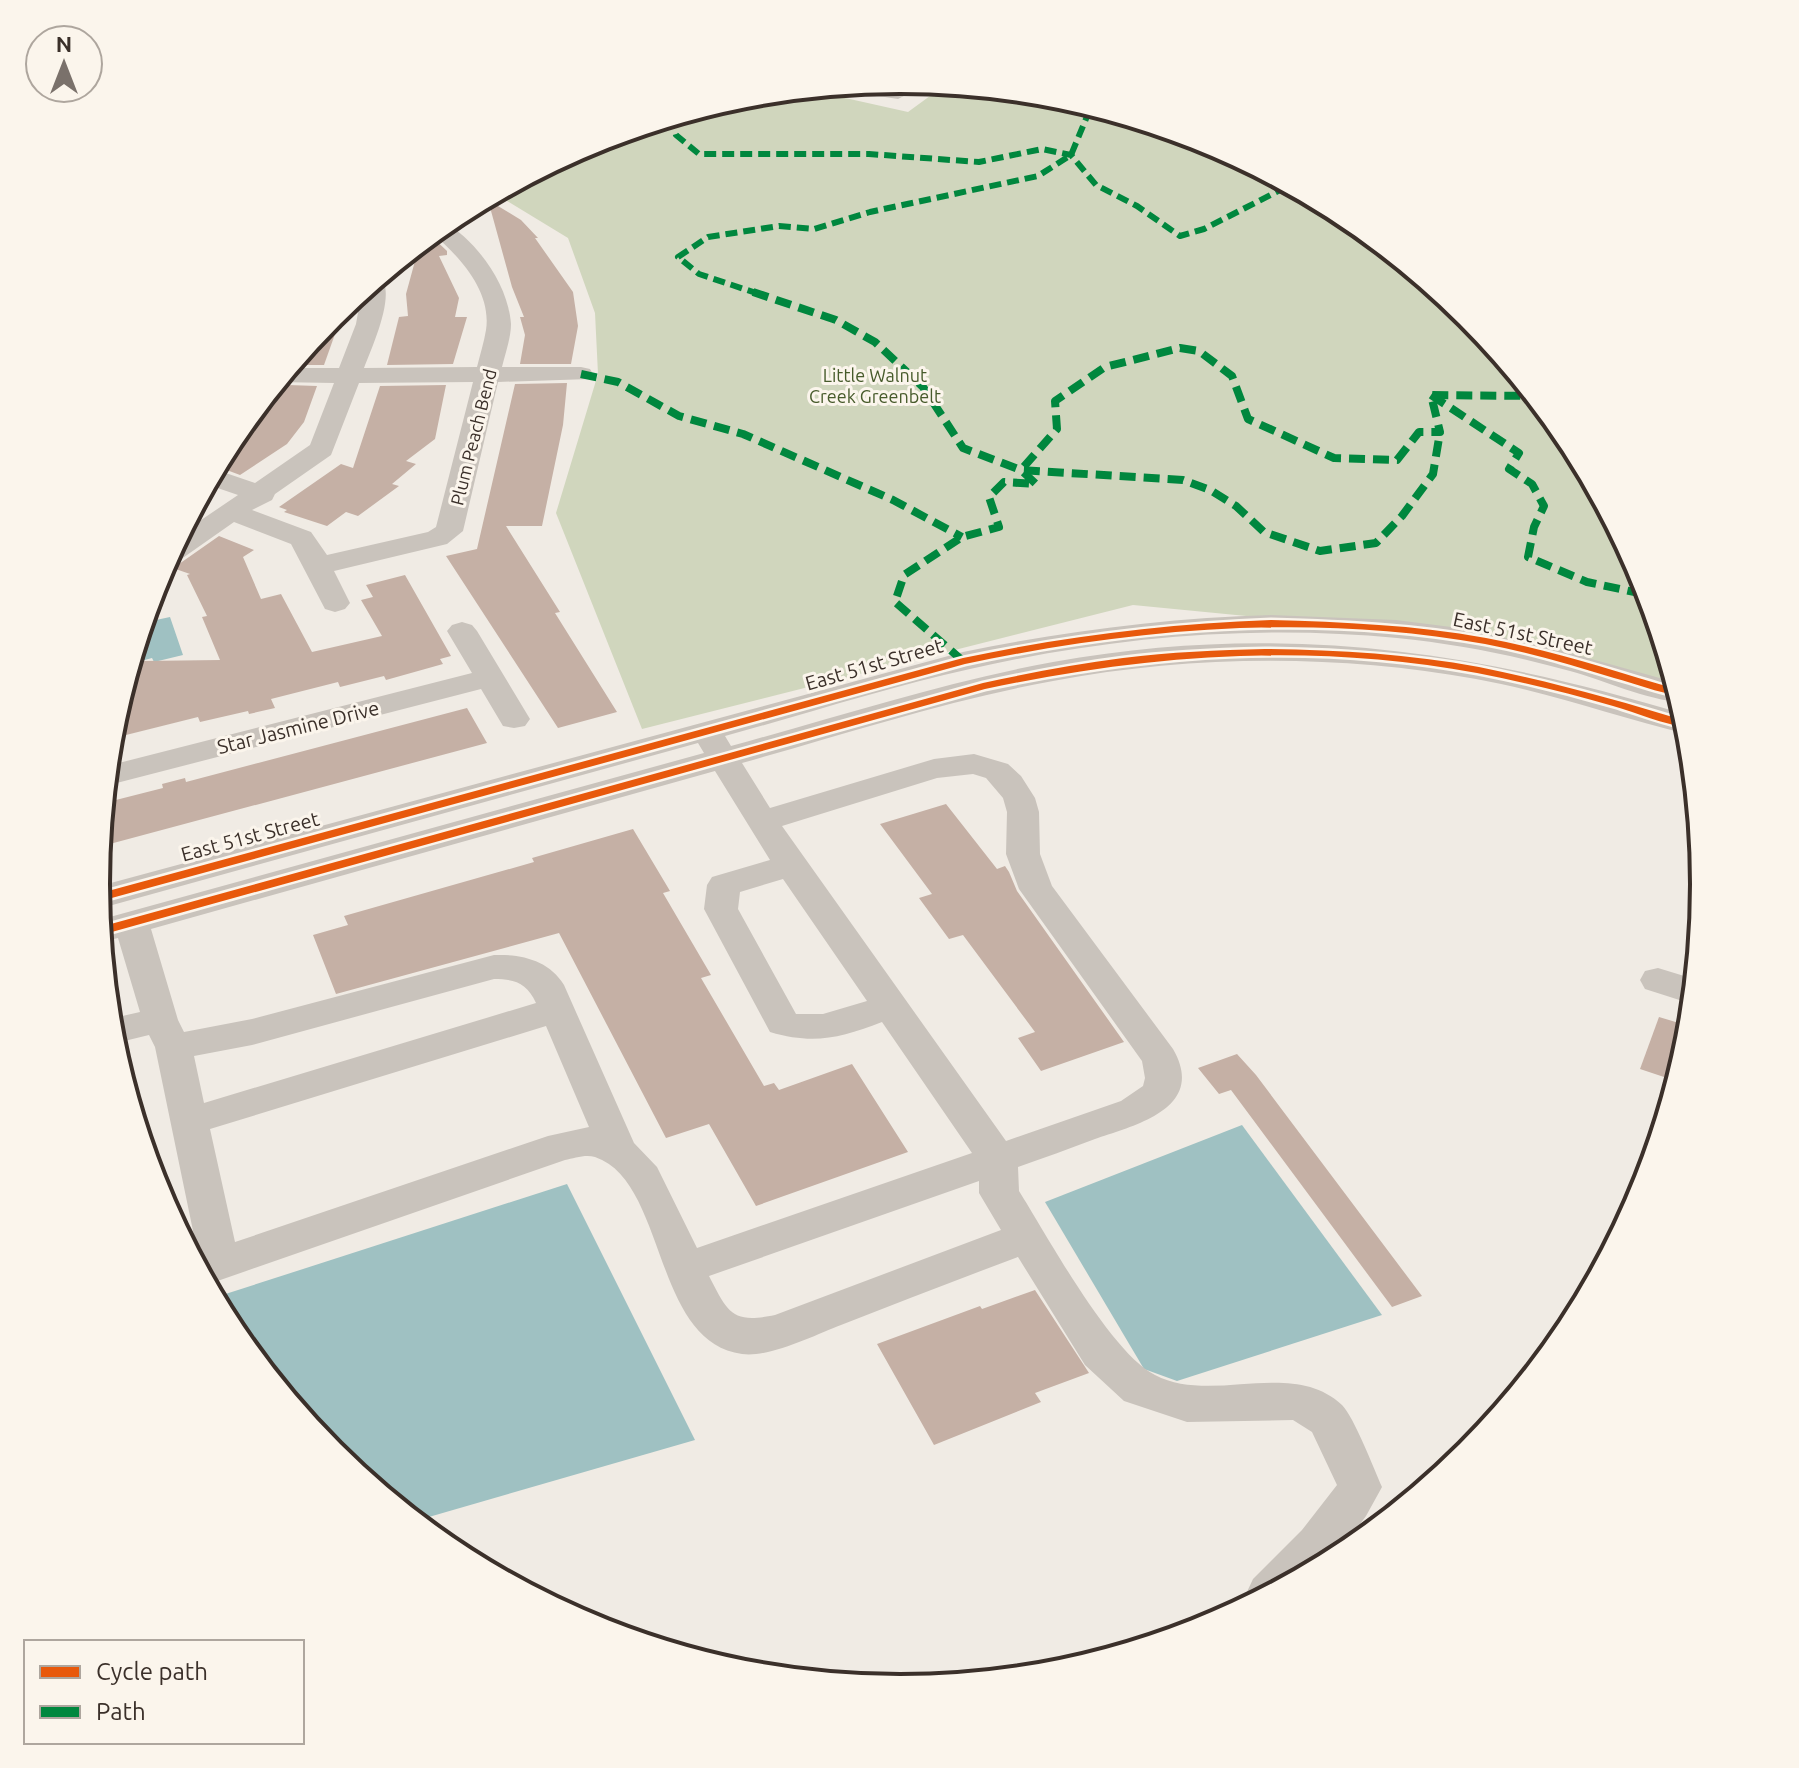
<svg xmlns="http://www.w3.org/2000/svg" width="1799" height="1768" font-family="Ubuntu,sans-serif">
<rect width="100%" height="100%" fill="#f0ebe4"/>
<path fill="#d0d6bd" d="M945 85 1057 96 1208 141 1347 216 1468 316 1568 438 1642 577 1676 689 1461 637 1133 605 642 729 556 513 598 374 595 313 568 238 494 193 592 141 743 95 805 89 908 112Z"/>
<g fill="#9fc1c2">
<path d="M170 617 183 655 154 662 152 658 141 661 132 658 142 623Z"/>
<path d="M1242 1125 1382 1315 1177 1381 1144 1369 1045 1202Z"/>
<path d="M567 1184 695 1440 415 1521 331 1452 231 1330 213 1298Z"/>
</g>
<g fill="#c5b0a5">
<path d="M488 200 521 220 538 238H535L573 292 578 326 571 364H520L525 335 520 317H524L512 287Z"/>
<path d="M430 235 447 251V255L439 256 459 298 455 317H467L453 364 387 365 399 317 408 316 406 294 415 261 422 241Z"/>
<path d="M346 303 324 365H296L300 353 331 315Z"/>
<path d="M567 383 563 425 542 526H506L560 612 555 613 617 712 558 728 446 556 477 549 515 384Z"/>
<path d="M288 385 317 386 304 422 287 444 240 475 216 466 231 437 256 411 267 393Z"/>
<path d="M446 385 435 439 406 461 416 464 392 484 399 486 358 516 346 512 327 526 284 512 287 510 279 507 341 464 353 468 380 386Z"/>
<path d="M219 536 254 550 243 557 261 599 281 594 312 652 382 636 361 600 373 597 366 585 405 575 451 656 440 659 443 664 386 680 384 676 340 687 338 682 271 699 275 708 249 714 248 711 200 722 198 717 110 739 129 668 142 661 220 660 202 617 207 616 187 575 190 574 167 566 179 564Z"/>
<path d="M467 708 487 743 106 845 101 828 104 803 163 788 162 784 185 778 186 782Z"/>
<path d="M946 804 997 869 1005 866 1009 872 1017 891 1124 1042 1041 1071 1018 1038 1035 1032 963 935 949 939 919 898 932 894 880 824Z"/>
<path d="M633 829 670 891 663 893 711 975 701 978 764 1086 774 1083 779 1090 852 1064 908 1152 756 1206 709 1124 666 1138 559 933 336 994 313 935 348 925 344 916 534 862 532 858Z"/>
<path d="M1659 1017 1689 1026 1676 1081 1640 1069Z"/>
<path d="M1237 1054 1256 1075 1422 1296 1392 1307 1231 1090 1219 1094 1198 1068Z"/>
<path d="M1035 1290 1089 1373 1035 1393 1041 1402 934 1445 877 1344 980 1306 982 1309Z"/>
</g>
<g fill="none" stroke-linecap="round" stroke-linejoin="round">
<g fill="#c9c3bc" fill-rule="evenodd">
<path d="M907 81 929 83 898 99 846 91 837 86 871 83 895 87Z"/>
<path d="M445 222C478 243 508 284 511 324 511 338 505 354 502 367H581L590 369 593 374 590 379 498 382 463 531 447 544 334 571 350 603 345 609 335 612 325 609 291 544 234 522 177 562 163 564 179 535 238 495 206 484 214 469 255 483 310 445 334 383 276 382 288 368H339L356 324 362 290 380 276C397 293 372 347 364 368L477 367C480 355 484 342 486 330 492 291 459 256 432 233ZM473 382 436 527 428 532 327 555 311 532 252 510 272 500 275 494 331 455 359 383Z"/>
<path d="M1271 615 1396 620 1459 628 1552 648 1674 682 1680 702C1647 700 1603 680 1570 671 1513 655 1456 644 1397 638 1255 624 1109 637 970 669 888 687 806 714 725 736L731 746C837 717 944 682 1053 662 1276 622 1469 649 1684 714L1687 734C1616 717 1548 692 1476 679 1336 654 1192 655 1053 681 948 700 845 734 742 763L770 808 934 759 974 754 1008 764 1021 776 1035 798 1039 812 1040 854 1052 886 1173 1049C1207 1108 1136 1125 1095 1139 1069 1149 1043 1158 1018 1167L1019 1191C1048 1237 1110 1352 1155 1375 1212 1405 1292 1358 1342 1405 1354 1417 1374 1469 1382 1487L1366 1516 1334 1559 1250 1604 1246 1594 1253 1579 1302 1530 1337 1485 1312 1432 1293 1420 1187 1422 1124 1401 1085 1365 1018 1257C959 1279 900 1302 841 1325 815 1335 769 1358 742 1354 652 1342 667 1181 595 1157 586 1154 574 1158 565 1160L206 1285 192 1257 198 1255 155 1047 149 1035 112 1044 109 1019 140 1012 118 938 101 942 99 920 704 753 698 743 98 909 96 887 963 652C1065 631 1167 618 1271 615ZM715 771 770 860 712 877 707 885 704 909 770 1032C814 1045 840 1038 882 1022L972 1153 697 1248 657 1167 634 1143 564 985C549 960 521 954 494 955L252 1019 184 1032 178 1020 151 929ZM973 774 986 778 1003 798 1007 812 1006 854 1019 889 1142 1061 1145 1078 1143 1086 1121 1101 1006 1141 782 826 937 778ZM783 879 867 1001 823 1014H796L738 909 740 892ZM494 979C515 979 527 983 536 1003L204 1103 194 1056 252 1045ZM546 1026 589 1127 548 1136 235 1242 210 1129ZM979 1181V1193L1001 1230 775 1315C732 1324 728 1313 709 1276Z"/>
<path d="M462 622 472 625 477 631 530 719 525 726 514 728 503 726 481 689 105 786 107 766 472 673 447 631 452 625Z"/>
<path d="M1658 968 1694 979 1692 1004 1645 989 1640 980 1645 971Z"/>
</g>
<g stroke="#00873e" stroke-width="6" stroke-dasharray="12 6" stroke-linecap="butt">
<path d="M670 117 676 135 699 154H869L979 162 1042 149 1071 155 1096 185 1137 206 1180 236 1204 229 1290 185"/>
<path d="M759 294 699 274 678 257 708 237 779 226 814 229 870 212 1038 176 1071 155 1088 114V105"/>
</g>
<g stroke="#00873e" stroke-width="8" stroke-dasharray="16 8" stroke-linecap="butt">
<path d="M753 292 836 320 875 342 923 387 963 448 1021 470 1183 480 1210 490 1236 506 1264 532 1320 551 1376 543 1402 516 1433 474 1440 432"/>
<path d="M581 374 618 382 679 416 743 434 893 500 962 537"/>
<path d="M1431 395 1519 453 1509 469 1532 484 1544 506 1534 527 1528 557 1587 582 1648 595"/>
<path d="M963 661 895 602 904 575 962 537 999 527 989 497 1004 482 1036 484 1021 470 1057 429 1055 401 1105 367 1180 348 1199 351 1232 376 1248 419 1334 458 1397 460 1419 432H1440L1431 395 1534 396"/>
</g>
<defs>
<g id="cycleway">
<path d="M1271 620C1343 622 1415 625 1486 638 1551 650 1614 671 1676 689L1679 696C1657 692 1636 684 1614 678 1571 665 1528 652 1485 644 1311 613 1136 628 965 664L97 902V894L963 658C1068 636 1164 624 1271 620Z"/>
<path d="M1265 649C1337 650 1408 654 1479 667 1549 681 1618 700 1686 721L1688 728C1663 724 1637 713 1613 706 1568 693 1523 682 1477 673 1309 642 1151 654 985 689L101 935 100 927 983 683C1029 673 1076 664 1123 658 1170 652 1218 650 1265 649Z"/>
</g>
</defs>
<use href="#cycleway" stroke="#fbf5ec" stroke-width="5"/>
<use href="#cycleway" fill="#e8590c" fill-rule="evenodd"/>
</g>
<g text-anchor="middle" dominant-baseline="central" stroke-width="6" stroke-linejoin="round" paint-order="stroke">
<g font-size="18" fill="#475b2b" stroke="#fbf5ec">
<text x="875" y="375">Little Walnut<tspan x="875" dy="21">Creek Greenbelt</tspan></text>
</g>
<g font-size="18" fill="#3b302a" stroke="#fbf5ec">
<text transform="translate(473 437) rotate(-76)">Plum Peach Bend</text>
</g>
<g font-size="20" fill="#3b302a" stroke="#fbf5ec">
<text transform="translate(1523 633) rotate(12)">East 51st Street</text>
<text transform="translate(874 664) rotate(-16)">East 51st Street</text>
<text transform="translate(298 727) rotate(-14)">Star Jasmine Drive</text>
<text transform="translate(250 836) rotate(-15)">East 51st Street</text>
</g>
</g>
<path d="M0 0H1799V1768H0ZM110 884a790 790 0 1 1 1580 0a790 790 0 1 1-1580 0Z" fill="#fbf5ec" fill-rule="evenodd"/>
<path fill="none" stroke="#3b302a" stroke-width="4" d="M110 884a790 790 0 1 1 1580 0a790 790 0 1 1-1580 0Z"/>
<rect x="24" y="1640" width="280" height="104" fill="#fbf5ec" stroke="#aea69e" stroke-width="2"/>
<rect x="40" y="1666" width="40" height="12" fill="#e8590c" stroke="#aea69e" stroke-width="2"/>
<text x="96" y="1680" font-size="24" fill="#3b302a">Cycle path</text>
<rect x="40" y="1706" width="40" height="12" fill="#00873e" stroke="#aea69e" stroke-width="2"/>
<text x="96" y="1720" font-size="24" fill="#3b302a">Path</text>
<g transform="translate(64 64)"><circle r="38" fill="#fbf5ec" stroke="#aea69e" stroke-width="2"/>
<path d="M0-6L14 30L0 20L-14 30Z" fill="#7a716b"/>
<text y="-12" font-size="22" font-weight="bold" text-anchor="middle" fill="#3b302a">N</text>
</g>
</svg>
